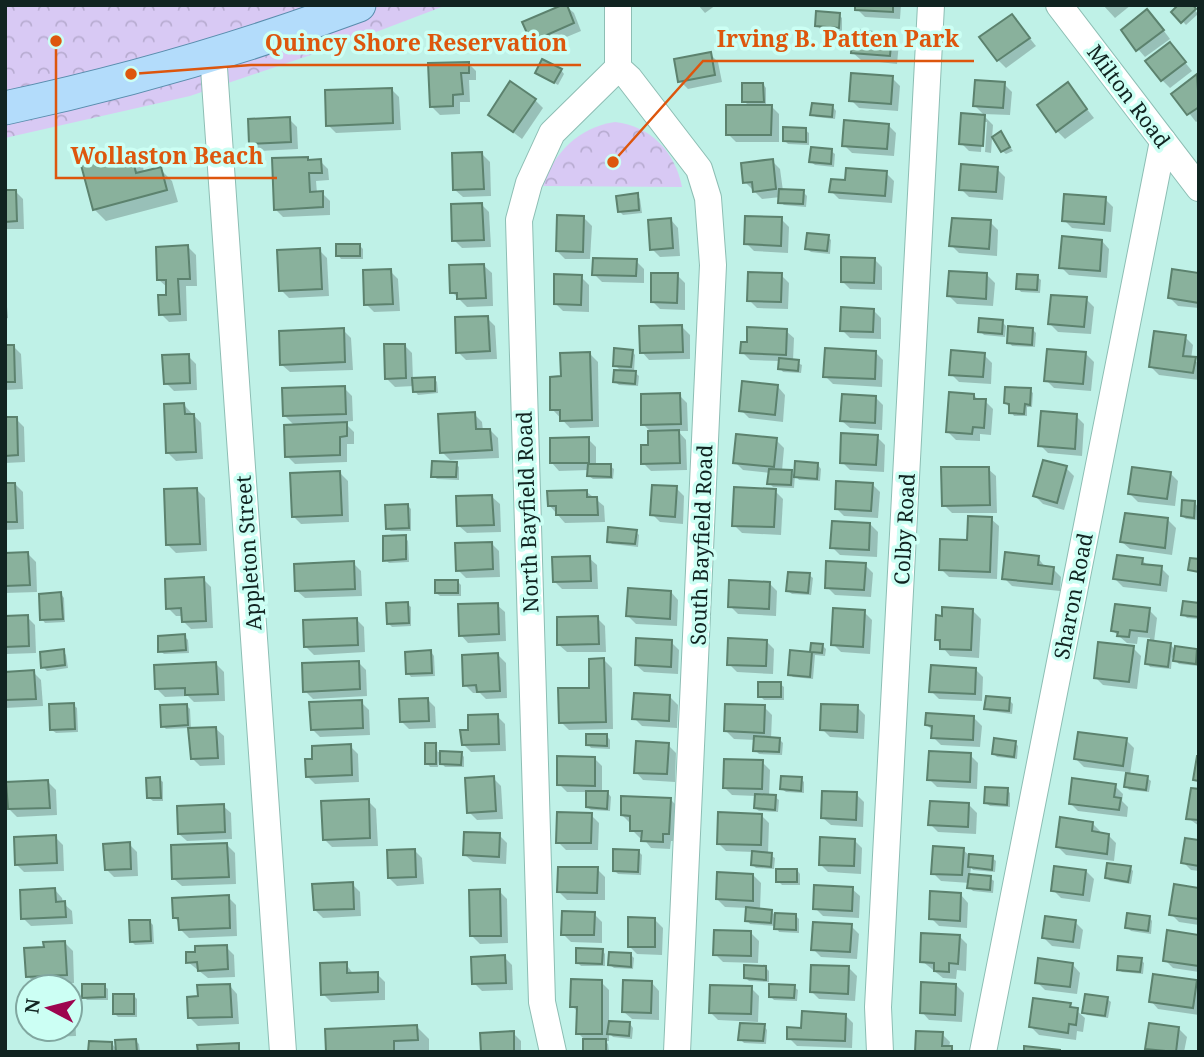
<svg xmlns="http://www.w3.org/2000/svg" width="1204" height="1057" font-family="'Noto Serif',serif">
<defs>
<pattern id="forest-crowns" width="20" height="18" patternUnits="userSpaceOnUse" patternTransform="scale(1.75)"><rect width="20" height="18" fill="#d8c9f4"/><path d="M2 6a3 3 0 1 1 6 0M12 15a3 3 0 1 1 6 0" fill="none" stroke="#b8acd1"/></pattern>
</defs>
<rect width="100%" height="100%" fill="#bff1e7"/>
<g fill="url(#forest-crowns)">
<path d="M5 5H447L355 40 190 96 5 138Z"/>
<path d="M615 122C651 126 675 152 682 187L541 186C556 152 577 128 615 122Z"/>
</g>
<g fill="#0003">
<path d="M698 5H716L705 13Z"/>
<path d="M857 5H901L900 19 865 17 857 9Z"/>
<path d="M1103 5H1131L1115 18Z"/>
<path d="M1191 5 1198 14 1186 25 1174 12Z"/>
<path d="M566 6 574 13 581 31 540 48 532 41Z"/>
<path d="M839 15 842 18V31L820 29 817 25Z"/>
<path d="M1012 16 1036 46 1006 68 998 60Z"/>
<path d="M1155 19 1170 39 1145 57 1138 49Z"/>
<path d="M891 35 899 43 897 64 861 60 853 53Z"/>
<path d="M1170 44 1192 71 1170 88 1162 80Z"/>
<path d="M710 54 718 62 722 82 688 89 680 81Z"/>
<path d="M468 63 476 71V80H469L470 102H460V114L440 115 432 107Z"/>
<path d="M561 70 564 74 558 85 537 73Z"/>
<path d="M1197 77 1199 120 1196 122 1174 94Z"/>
<path d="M892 78 900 86 898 111 859 108 851 100Z"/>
<path d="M763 84 766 88V106H771L779 114V142H736L728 134 749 106 744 101Z"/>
<path d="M1004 84 1012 92 1010 115 983 114 975 106Z"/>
<path d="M1068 85 1094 118 1065 139 1057 131Z"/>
<path d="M391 89 399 97 401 130 336 133 328 125Z"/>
<path d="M535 100 543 108 522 139 490 115Z"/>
<path d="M833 107 836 111 835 119 816 117 812 114Z"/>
<path d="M985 117 993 125 991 153 985 152 987 122H983L981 152 969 151 961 143Z"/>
<path d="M289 119 297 127 298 149 259 151 251 143Z"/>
<path d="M888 125 896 133 894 156 852 153 844 145Z"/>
<path d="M805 130 809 133V145L788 144 784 140Z"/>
<path d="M1001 133 1013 151 1006 154 1002 151Z"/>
<path d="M831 151 835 154 834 167 815 165 811 162Z"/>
<path d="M131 154 143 166 144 173 160 169 172 181 178 202 106 221 94 209Z"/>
<path d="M482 154 490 162 491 196 463 197 455 190Z"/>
<path d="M307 159 310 162 320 161 328 169 329 180 316 181 317 193H322L330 201V215L283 217 275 209Z"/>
<path d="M772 161 780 169 783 191 803 192 807 196 806 207 784 205 780 202 781 197 762 199 745 182Z"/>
<path d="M997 169 1005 177 1003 200 969 197 961 189Z"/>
<path d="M886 173 894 181 892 203 839 199 831 191 846 182Z"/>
<path d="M15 191 23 199 24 229H5V192Z"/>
<path d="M637 195 640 199 642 213 623 215 620 212Z"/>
<path d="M1105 199 1113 207 1111 232 1072 228 1064 220Z"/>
<path d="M481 204 489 212 491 247 462 248 454 240Z"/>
<path d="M584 218 592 226 590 259H565L557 251Z"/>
<path d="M781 219 789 227 788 253 754 251 746 243Z"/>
<path d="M671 220 678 228 680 256 660 257 652 249Z"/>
<path d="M990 222 998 230 997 256 959 253 951 245Z"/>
<path d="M828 237 831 240 830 254 811 252 807 249Z"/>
<path d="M1102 241 1109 249 1107 278 1069 275 1061 267Z"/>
<path d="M360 246 363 249V259H341L338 255Z"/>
<path d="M188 247 196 255 197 286H186L187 321 169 322 161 314 168 296V288L159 280Z"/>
<path d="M319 250 327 258 329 296 289 298 281 290Z"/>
<path d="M874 259 882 267V290L850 289 842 281Z"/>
<path d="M636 261 644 269V283L602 282 594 274Z"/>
<path d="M484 266 492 273 493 306 467 307 452 292Z"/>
<path d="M390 271 398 279 400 311 374 312 366 304Z"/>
<path d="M677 275 685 283V310L660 309 652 301Z"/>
<path d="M781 275 789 283 788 309 757 308 749 300Z"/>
<path d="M987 275 995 283 993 306 957 304 949 296Z"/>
<path d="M1199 275V308L1178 306 1170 298Z"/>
<path d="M581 277 589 285V312L563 311 555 303Z"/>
<path d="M1037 277 1041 280 1040 293 1021 292 1018 288Z"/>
<path d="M5 284 8 318 5 319Z"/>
<path d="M1086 299 1094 307 1091 334 1058 332 1050 324Z"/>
<path d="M873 310 881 318V339L850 338 842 330Z"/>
<path d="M487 318 495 326 497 359 466 360 458 352Z"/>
<path d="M1002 322 1006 326 1005 337 984 335 980 331Z"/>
<path d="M682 327 690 335V359L649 360 642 352Z"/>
<path d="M1032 329 1036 333 1035 347 1012 346 1009 342Z"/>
<path d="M343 330 351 338 353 370 290 372 282 365Z"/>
<path d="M786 331 794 338 793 361 802 365 801 373 783 372 780 368V361L750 360 742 352 749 343Z"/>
<path d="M1185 337 1193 345 1191 359 1199 363V380L1159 375 1151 367Z"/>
<path d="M404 345 412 353 413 380 434 378 437 382 438 393 418 395 415 391 414 386 395 387 387 379Z"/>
<path d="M13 346 21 354 23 389 5 390V347Z"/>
<path d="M632 351 635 355 634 372 639 376 638 386 619 385 615 382 622 372 615 365Z"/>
<path d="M876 353 883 360 882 387 833 384 825 376Z"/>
<path d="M590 354 598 362 599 427 570 428 552 409 563 378Z"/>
<path d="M1086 354 1094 362 1091 391 1054 388 1046 380Z"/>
<path d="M984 355 992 363 991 384 959 382 951 374Z"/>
<path d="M188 356 196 364 197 390 174 391 166 383Z"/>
<path d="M778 387 785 395 783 422 749 418 741 410Z"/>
<path d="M344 388 352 396 353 421 344 422 354 432V444H347V462L295 464 287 456 295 426 285 416Z"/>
<path d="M1030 390 1033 393 1032 407H1027V416H1014L1006 403Z"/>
<path d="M679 395 687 403 688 431H678L686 440 687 470 651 471 643 463 650 447V431L643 424Z"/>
<path d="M974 395 979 401H985L993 409 991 435 980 434V441L956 440 948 432Z"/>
<path d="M875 397 883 405 882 430 850 428 842 421Z"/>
<path d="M184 405 201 423 203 459 176 461 168 453Z"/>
<path d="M474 414 482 422 483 431 490 430 498 438 499 458 450 460 442 452Z"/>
<path d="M1076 416 1084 424 1082 456 1048 453 1040 445Z"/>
<path d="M5 419H16L24 427 25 462 5 463Z"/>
<path d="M877 437 885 445 884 472 850 470 842 462Z"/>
<path d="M588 439 596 447V466H610L614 469 613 479H593L589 476V470L559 471 552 463Z"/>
<path d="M776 440 784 448 782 471 791 472 795 476 818 465 821 469 820 481 799 480 795 475 794 488 773 487 769 483 770 473 743 470 735 462Z"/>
<path d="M456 464 459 467V480L437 479 433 476Z"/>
<path d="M1066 468 1074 476 1064 510 1043 504 1035 496Z"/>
<path d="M988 469 996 476 997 513H952L944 505Z"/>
<path d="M340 473 348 481 349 522 301 524 293 516Z"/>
<path d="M1170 473 1178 481 1175 506 1138 502 1130 494Z"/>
<path d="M15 484 23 492 24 529 5 530V485Z"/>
<path d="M872 484 880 492 878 518 844 516 836 508Z"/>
<path d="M676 488 684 496 683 524 660 522 652 514Z"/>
<path d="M197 490 205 498 207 551 176 553 168 545Z"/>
<path d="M775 491 783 499 781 535 742 533 734 525Z"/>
<path d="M587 492 604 506 605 522 565 523 549 505Z"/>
<path d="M492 497 500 504 501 532 467 533 459 526Z"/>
<path d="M1195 503 1198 507 1197 520 1186 519 1182 516Z"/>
<path d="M407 505 411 509V531H391L387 528Z"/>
<path d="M991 519 999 526 997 579 949 577 941 569Z"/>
<path d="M1168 520 1176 528 1172 555 1130 549 1122 542Z"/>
<path d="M870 524 878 532 877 557 840 555 832 547Z"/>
<path d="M636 532 639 535 638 547 612 544 609 541Z"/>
<path d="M405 537 408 541 409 562 389 563 385 560Z"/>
<path d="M491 543 499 551 500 577 466 578 458 570Z"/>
<path d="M28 554 36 562 37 592 5 593V555Z"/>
<path d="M589 558 597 565 598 589H562L554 581Z"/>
<path d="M1038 558 1046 568 1053 569 1061 577 1060 591 1012 586 1004 578Z"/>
<path d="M1142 560 1148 566 1161 568 1169 576 1167 592 1123 587 1115 579Z"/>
<path d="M353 563 361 571 362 596 305 598 297 591Z"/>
<path d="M865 565 873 573 871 597 835 595 827 587Z"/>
<path d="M809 575 813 578 811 595 792 594 788 591Z"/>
<path d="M203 579 211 587 213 628 191 629 183 621V616H176L168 608Z"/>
<path d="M458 582 461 585V596H440L436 593Z"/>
<path d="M769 583 777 591 776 616 738 614 730 606Z"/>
<path d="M671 592 678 600 677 626 636 624 628 616Z"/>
<path d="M61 594 64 598 65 622 45 623 42 619Z"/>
<path d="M407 604 411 607V626L392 627 389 624Z"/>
<path d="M497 605 505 612 506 641 468 643 461 635Z"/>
<path d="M1199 605V619L1187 618 1183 614Z"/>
<path d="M1149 610 1157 618 1154 642 1170 644 1176 651H1197L1199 653V666L1179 664 1172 657 1171 669 1150 667 1147 663 1150 638 1138 637 1137 644 1127 643 1113 631Z"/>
<path d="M973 611 981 619 979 658 950 656 936 639Z"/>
<path d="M864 612 872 620 870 654 841 652 833 644Z"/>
<path d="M27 617 35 625 36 653 7 654 5 618Z"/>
<path d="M597 618 605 626 606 652H567L559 645Z"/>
<path d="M356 619 364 627 365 652 314 655 306 647Z"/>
<path d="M184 636 188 640 189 653 164 654 160 651Z"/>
<path d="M671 642 679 650 678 674 644 672 636 665Z"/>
<path d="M767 642 774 649 773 674 737 672 729 664Z"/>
<path d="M812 645 823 646 826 649 825 656 815 655 813 679 793 677 790 674 812 653Z"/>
<path d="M1133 648 1141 656 1137 689 1103 685 1095 677Z"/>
<path d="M63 651 66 655 68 668 47 671 43 667Z"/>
<path d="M431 652 434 656 435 676 411 677 408 673Z"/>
<path d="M498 655 506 663 507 698 486 699 480 693H473L465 685Z"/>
<path d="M604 660 612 668 613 729 569 730 561 722 591 690Z"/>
<path d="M358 662 366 670 367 696 313 699 305 691Z"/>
<path d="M216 664 224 672 225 701 194 702 188 696 165 697 157 689Z"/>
<path d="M975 669 983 677 982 701 939 699 931 691Z"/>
<path d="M33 672 41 680 43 706 5 708V673Z"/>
<path d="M780 684 784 687V700H764L760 696Z"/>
<path d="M670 697 678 705 677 728 642 726 634 718Z"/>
<path d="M427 699 435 707 436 728 409 729 401 721Z"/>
<path d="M1009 700 1013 704 1012 714 990 711 986 708Z"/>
<path d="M361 702 369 710 370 735 320 737 312 729Z"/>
<path d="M73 705 77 708 78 732 56 733 52 730Z"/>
<path d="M186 705 190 709 191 730 216 729 224 736 225 765 200 766 192 758 190 728 166 729 163 726Z"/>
<path d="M764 707 772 715 771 739H779L783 743 782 755 759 754 755 750 756 740 734 739 726 731Z"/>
<path d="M857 707 865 715 864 739 830 737 822 729Z"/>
<path d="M497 716 505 724 506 751 471 752 463 744 470 731Z"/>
<path d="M974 718 982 726 980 747 941 745 933 737V731L927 725Z"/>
<path d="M607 736 610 740V749L591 748 588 744Z"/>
<path d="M1126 740 1134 748 1130 775 1147 778 1151 781 1149 792 1129 790 1126 786 1127 772 1084 767 1076 759Z"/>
<path d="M1015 743 1018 746 1017 759 997 757 993 753Z"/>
<path d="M435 745 438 752 461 753 464 757V767H445L439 760 438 767H430L427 763Z"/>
<path d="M668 745 676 753 675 782 643 780 636 772Z"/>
<path d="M350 746 358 754 359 782 315 784 307 776 314 760Z"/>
<path d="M970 755 978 763 977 789 937 787 929 779Z"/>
<path d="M594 758 602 766V793H608L611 797 610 811 591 810 587 807 588 792H567L559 784Z"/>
<path d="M762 762 770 770 769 797H775L779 800 778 812 759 811 755 808 756 796 732 795 724 787Z"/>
<path d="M493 778 501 786 503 819 477 820 469 812Z"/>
<path d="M159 779 163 782V801H153L149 798Z"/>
<path d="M801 779 804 782V793L786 792 782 789Z"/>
<path d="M48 782 56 790 57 815 17 817 9 809Z"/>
<path d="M1115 786 1123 794 1122 801 1128 807 1127 817 1078 811 1070 803Z"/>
<path d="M1007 790 1010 793V807L990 806 986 803Z"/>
<path d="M1199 790V826L1188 818Z"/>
<path d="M856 794 864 802 863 827 831 825 823 818Z"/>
<path d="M671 800 679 808 676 841H671L670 849 651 848 643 838H640L632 830 630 823 622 815Z"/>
<path d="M368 801 376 809 378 846 332 847 324 839Z"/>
<path d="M969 805 977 813 976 834 938 832 930 824Z"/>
<path d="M223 806 231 813 232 839 187 841 179 834Z"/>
<path d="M591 815 599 823 598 850H566L558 842Z"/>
<path d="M761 815 769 823 768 854 775 858 774 869 756 868 753 865 754 852 726 851 718 843Z"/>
<path d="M1092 823 1100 831 1099 834 1108 835 1116 843 1114 861 1066 855 1058 847Z"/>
<path d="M499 835 507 843 506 864 473 862 465 855Z"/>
<path d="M55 837 63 845 64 871 24 872 16 864Z"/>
<path d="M854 840 862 848 861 874 828 872 820 864Z"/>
<path d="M1199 841V871L1191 870 1183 862Z"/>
<path d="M129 844 137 852 138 876 114 877 106 869Z"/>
<path d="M227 845 235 853 236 884 182 886 174 879Z"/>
<path d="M414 850 422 858 424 884 397 886 389 878Z"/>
<path d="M963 850 969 855 992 858 996 861 995 872 973 870 971 867 970 876 990 878 994 881 993 893 973 891 969 887 970 883 941 881 933 873Z"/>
<path d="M638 851 642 855 641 875 618 874 614 870Z"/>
<path d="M1130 868 1133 871 1131 884 1110 881 1107 878Z"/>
<path d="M597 869 605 877V900H567L559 892Z"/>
<path d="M797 870 800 874V885H782L778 881Z"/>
<path d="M1086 871 1094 879 1090 902 1061 898 1053 890Z"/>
<path d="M753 875 761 883 760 910 771 911 775 915 796 916 799 919V933L779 932 776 926 750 924 747 920 748 908 725 907 717 899Z"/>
<path d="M352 884 360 892 361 916 323 918 315 910Z"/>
<path d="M852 889 860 896 859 918 823 916 815 908Z"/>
<path d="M55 890 62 898 63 903 72 911 73 924 31 926 23 918Z"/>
<path d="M1199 890V925L1179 922 1171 914Z"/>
<path d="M499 891 507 899 508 943 480 944 472 936Z"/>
<path d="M961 895 968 903 967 928 939 926 931 918Z"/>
<path d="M228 897 236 905 237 936 189 938 181 930 180 923 174 917Z"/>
<path d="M594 914 602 922V943L571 942 563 934Z"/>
<path d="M1149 917 1152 921 1151 934 1131 931 1127 927Z"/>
<path d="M655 920 663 928 662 955 637 954 629 946Z"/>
<path d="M149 921 153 925 154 944 135 945 131 941Z"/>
<path d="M1075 922 1083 930 1080 949 1052 946 1044 938Z"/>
<path d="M851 926 859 934 857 959 821 957 813 949Z"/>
<path d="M751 933 759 941 758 963 723 962 715 954Z"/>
<path d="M959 936 967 944 966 971 957 970 956 979 943 978 922 961Z"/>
<path d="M1199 937V972L1173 968 1165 960Z"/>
<path d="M65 943 73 951 74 983 35 984 28 976 45 949Z"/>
<path d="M226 947 234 955 235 977 208 978 188 962Z"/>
<path d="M602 950 605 954V966H581L577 962Z"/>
<path d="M631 955 634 958 633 969 614 968 610 965Z"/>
<path d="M504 957 512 965 513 990 482 991 474 983Z"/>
<path d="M1141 960 1144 963 1143 974 1122 972 1119 969Z"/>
<path d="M346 964 354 975 377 974 385 982V1000L331 1002 323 994Z"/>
<path d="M1073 965 1080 973 1077 994 1045 990 1037 982Z"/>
<path d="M766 968 769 971V982L749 981 746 978Z"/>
<path d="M849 968 857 976 855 1001 819 999 811 991Z"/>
<path d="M601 982 609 990V1022L630 1024 633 1028 632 1039 613 1037 609 1033V1041H605L608 1044 609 1052H585V1040L578 1033 579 1013 572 1006Z"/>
<path d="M1196 982 1199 984V1015L1158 1009 1151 1001Z"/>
<path d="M652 983 659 991V1020L632 1019 624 1012Z"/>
<path d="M956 985 964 993 962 1022 929 1020 922 1012Z"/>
<path d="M104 986 108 989V1000H87L84 997Z"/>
<path d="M230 986 237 994 239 1024 198 1026 190 1018 200 998Z"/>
<path d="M794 987 798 990 797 1001 774 1000 771 997Z"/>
<path d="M751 988 759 996 758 1022 718 1020 710 1012Z"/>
<path d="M133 995 137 999V1017H118L115 1014Z"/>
<path d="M1107 999 1111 1002 1108 1018 1087 1015 1084 1012Z"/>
<path d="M1070 1005 1085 1018 1083 1032 1077 1031 1076 1040 1039 1035 1031 1027Z"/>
<path d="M70 1007 75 1012 76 1036 48 1037 40 1029H70Z"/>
<path d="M845 1015 853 1023 852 1048 797 1046 789 1038 803 1030Z"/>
<path d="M764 1026 767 1030 766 1044 744 1043 740 1039Z"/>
<path d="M417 1027 429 1039V1052H327Z"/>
<path d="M1179 1029 1187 1037 1184 1052H1151L1147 1048Z"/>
<path d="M513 1033 521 1041V1052H482Z"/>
<path d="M942 1034 950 1042 949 1048 955 1052H916Z"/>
<path d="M136 1041 139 1044 140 1052H90L111 1043 117 1049Z"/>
</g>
<g fill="#89b19c" stroke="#5c826e" stroke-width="2">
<path d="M562 5H567L574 23 531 42 522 22Z"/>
<path d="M855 5H893V12L855 10Z"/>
<path d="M1178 5H1193L1196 9 1181 23 1171 12Z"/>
<path d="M1147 9 1164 30 1136 51 1121 30Z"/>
<path d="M816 11 840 13 839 28 815 26Z"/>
<path d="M1012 14 1030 38 997 61 979 37Z"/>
<path d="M853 30 892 34 890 56 851 53Z"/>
<path d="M1170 42 1186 62 1161 81 1145 61Z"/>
<path d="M711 52 715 75 678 82 674 59Z"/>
<path d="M542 59 562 69 554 83 535 73Z"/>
<path d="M469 62V73H461L463 94 453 95V106L430 107 428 63Z"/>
<path d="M851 73 893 76 891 104 849 101Z"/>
<path d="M1197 74 1199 107 1187 115 1171 94Z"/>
<path d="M975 80 1005 82 1003 108 973 106Z"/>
<path d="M510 81 536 99 513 132 488 115Z"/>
<path d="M1068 82 1087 109 1056 132 1037 105Z"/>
<path d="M742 83H763L764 102H742Z"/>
<path d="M392 88 393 123 326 126 325 90Z"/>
<path d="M812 103 833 105 832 117 810 115Z"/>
<path d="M726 105H772L771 135H726Z"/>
<path d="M961 113 985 115 983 146 959 144Z"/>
<path d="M290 117 291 142 249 144 248 119Z"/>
<path d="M844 120 889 124 887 149 842 146Z"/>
<path d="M783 127 806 128V142L783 141Z"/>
<path d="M1001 131 1010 147 1001 152 992 137Z"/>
<path d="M811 147 832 149 831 164 809 162Z"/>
<path d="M131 152 136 173 161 167 167 190 93 210 81 165Z"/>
<path d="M482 152 484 189 453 190 452 153Z"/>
<path d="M308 157V160L321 159 322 173H309L310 192 323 191V207L274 210 272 158Z"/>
<path d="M773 159 776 189 753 192 752 182 743 183 741 163Z"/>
<path d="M961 164 998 167 996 192 959 190Z"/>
<path d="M846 168 887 171 885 196 829 192 831 179 845 180Z"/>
<path d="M779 189 804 190 803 204 778 203Z"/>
<path d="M5 190H16L17 221 5 222Z"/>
<path d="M638 193 639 210 618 212 616 196Z"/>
<path d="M1064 194 1106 197 1104 224 1062 221Z"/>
<path d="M482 203 484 240 452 241 451 204Z"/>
<path d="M557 215 584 216 583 252 556 251Z"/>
<path d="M745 216 782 217 781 246 744 244Z"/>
<path d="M671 218 673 248 650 250 648 220Z"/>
<path d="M952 218 991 220 989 249 949 246Z"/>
<path d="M807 233 829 235 827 251 805 249Z"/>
<path d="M1062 236 1102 240 1100 271 1059 268Z"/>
<rect x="336" y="244" width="24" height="12"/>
<path d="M188 245 190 279H178L180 314 159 315 158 295H166V280H157L156 247Z"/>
<path d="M320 248 322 289 279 291 277 250Z"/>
<path d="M841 257 875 258 874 283 841 282Z"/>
<path d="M593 258 637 259 636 276 592 275Z"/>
<path d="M484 264 486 298 457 299V293H450L449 265Z"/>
<path d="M391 269 393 304 364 305 363 270Z"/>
<path d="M1172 269 1199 273V303L1168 298Z"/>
<path d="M949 271 987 273 986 299 947 296Z"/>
<path d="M748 272 782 273 781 302 747 301Z"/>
<path d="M651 273H678L677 303 651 302Z"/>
<path d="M554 274 582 275 581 305 554 304Z"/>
<path d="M1017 274 1038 275 1037 290 1016 289Z"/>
<path d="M1051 295 1087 297 1084 327 1048 324Z"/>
<path d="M841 307 874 309 873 332 840 331Z"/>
<path d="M488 316 490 351 456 353 455 317Z"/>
<path d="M979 318 1003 320 1002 334 978 332Z"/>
<path d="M682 325 683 352 640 353 639 326Z"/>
<path d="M1008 326 1033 328 1032 345 1007 343Z"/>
<path d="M747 327 787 329 786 355 740 353 741 342H747Z"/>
<path d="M344 328 345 362 280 365 279 331Z"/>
<path d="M1154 331 1186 335 1183 356 1196 357 1193 373 1149 367Z"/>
<path d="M384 344H405L406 378 385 379Z"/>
<path d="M5 345H14L15 382H5Z"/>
<path d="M614 348 633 350 631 367 613 366Z"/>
<path d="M825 348 876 351 875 379 823 377Z"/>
<path d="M1047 349 1086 352 1083 384 1044 381Z"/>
<path d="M951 350 985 353 983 377 949 375Z"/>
<path d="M590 352 592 420 560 421V410H550V377L561 376 560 353Z"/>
<path d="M189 354 190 383 164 384 162 355Z"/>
<path d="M779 358 799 360 798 371 778 369Z"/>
<path d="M614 370 636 371 635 384 613 382Z"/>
<path d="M435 377V391L413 392 412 378Z"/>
<path d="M742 381 778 385 775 415 739 411Z"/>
<path d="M345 386 346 414 283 416 282 388Z"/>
<path d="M1005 387 1031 388 1030 405 1025 404 1024 414 1009 413V404L1004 403Z"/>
<path d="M949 392 974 394V399H986L984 428 973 427 972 434 946 432Z"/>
<path d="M680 393 681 424 641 425V394Z"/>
<path d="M842 394 876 396 875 423 840 421Z"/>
<path d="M184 403 185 414H194L196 452 166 453 164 404Z"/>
<path d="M1041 411 1077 414 1075 449 1038 446Z"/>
<path d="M475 412 476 429H490L492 450 440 453 438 414Z"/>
<path d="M5 417H17L18 455 5 456Z"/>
<path d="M347 422V436L340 437V455L285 457 284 425Z"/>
<path d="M679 430 680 463 641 464V445H648V431Z"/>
<path d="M841 433 878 435 876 465 840 463Z"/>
<path d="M736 434 777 438 774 467 733 463Z"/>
<path d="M589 437V463H550V438Z"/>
<path d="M1043 460 1067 466 1057 503 1033 496Z"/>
<path d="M432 461 457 462 456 477H431Z"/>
<path d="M795 461 818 463 817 479 794 477Z"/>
<path d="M588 464H611V477L587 476Z"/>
<path d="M941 467H989L990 505 942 506Z"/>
<path d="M1132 467 1171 472 1167 499 1128 494Z"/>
<path d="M769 469 792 470 791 485 767 484Z"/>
<path d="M340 471 342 515 292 517 290 473Z"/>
<path d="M836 481 873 483 871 511 835 509Z"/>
<path d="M5 483H15L17 522H5Z"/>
<path d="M652 485 677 486 675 517 650 515Z"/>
<path d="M734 487 776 489 774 527 732 526Z"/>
<path d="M197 488 200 544 166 545 164 489Z"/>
<path d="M587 490V497H597L598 515H556V506H548L547 491Z"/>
<path d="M492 495 494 525 457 526 456 496Z"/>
<path d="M1182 500 1195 501 1194 518 1181 516Z"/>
<path d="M408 504 409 528 386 529 385 505Z"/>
<path d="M1125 513 1168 518 1165 548 1120 542Z"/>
<path d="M968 516 992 517 990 572 939 570 940 539 967 540Z"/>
<path d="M832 521 870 523 869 550 830 548Z"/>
<path d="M608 527 637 530 635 544 607 542Z"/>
<path d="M406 535V559L383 561V536Z"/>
<path d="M492 542 493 569 456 571 455 543Z"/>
<path d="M28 552 30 585 5 586V553Z"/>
<path d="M1005 552 1039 556 1038 565 1054 567 1052 584 1002 579Z"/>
<path d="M1117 555 1143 558 1142 564 1162 566 1160 585 1113 579Z"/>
<path d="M590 556 591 581 553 582 552 557Z"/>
<path d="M1190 558 1199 559V572L1188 570Z"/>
<path d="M354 561 355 589 295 591 294 564Z"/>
<path d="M826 561 866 563 864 590 825 588Z"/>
<path d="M788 572 810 573 808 593 786 591Z"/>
<path d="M204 577 206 621 182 622 181 608 166 609 165 579Z"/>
<rect x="435" y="580" width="23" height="13"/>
<path d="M729 580 770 582 769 609 728 607Z"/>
<path d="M628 588 671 591 670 619 626 616Z"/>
<path d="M61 592 63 619 40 620 39 594Z"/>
<path d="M1183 601 1199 603V617L1181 615Z"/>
<path d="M408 602 409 623 387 624 386 603Z"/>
<path d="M498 603 499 634 459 636 458 604Z"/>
<path d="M1115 604 1150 608 1147 632 1130 630 1129 637 1117 636 1118 632 1111 631Z"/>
<path d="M942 607 973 609 971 650 940 649V640H935L936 615 942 616Z"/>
<path d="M833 608 865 610 863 647 831 645Z"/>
<path d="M28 615 29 646 5 647V616Z"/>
<path d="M598 616 599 644 557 645V617Z"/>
<path d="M357 618 358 645 304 647 303 620Z"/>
<path d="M185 634 186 650 158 652V636Z"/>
<path d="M636 638 672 640 671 667 635 665Z"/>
<path d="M728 638 767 640 766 666 727 665Z"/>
<path d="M1148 640 1171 643 1168 667 1145 664Z"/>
<path d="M1098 642 1134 646 1129 682 1094 678Z"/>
<path d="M811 643 823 644 822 653 812 652 810 677 788 675 790 650 810 652Z"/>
<path d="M1175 646 1197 649 1196 664 1173 661Z"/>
<path d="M64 649 65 665 41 668 40 652Z"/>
<path d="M431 650 432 673 406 674 405 652Z"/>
<path d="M498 653 500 691 477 692 476 685 463 686 462 655Z"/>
<path d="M604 658 606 722 559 723 558 688H589V659Z"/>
<path d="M359 661 360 689 303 692 302 663Z"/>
<path d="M216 662 218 694 185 695V688L155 689 154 665Z"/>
<path d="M931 665 976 668 975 694 929 692Z"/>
<path d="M34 670 36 699 5 700V672Z"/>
<rect x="758" y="682" width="23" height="15"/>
<path d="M634 693 670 695 669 721 632 719Z"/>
<path d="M986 696 1010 698 1009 711 984 709Z"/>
<path d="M428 698 429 721 400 722 399 699Z"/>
<path d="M362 700 363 728 311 730 309 702Z"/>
<path d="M74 703 75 729 50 730 49 704Z"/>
<path d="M187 704 188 725 161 727 160 705Z"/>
<path d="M725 704 765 705 764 733 724 731Z"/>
<path d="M821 704 858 705 857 732 820 730Z"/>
<path d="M926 713 974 716 973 740 931 738 932 726 925 725Z"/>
<path d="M498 714 499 744 462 745 460 730H468V715Z"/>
<path d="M216 727 218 758 191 759 188 728Z"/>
<path d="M1078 732 1127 738 1123 766 1074 759Z"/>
<path d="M586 734H607V746L586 745Z"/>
<path d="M754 736 780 738 779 752 753 751Z"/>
<path d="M994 738 1016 741 1014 757 992 754Z"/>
<path d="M636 741 669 743 667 774 634 773Z"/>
<rect x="425" y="743" width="11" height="21"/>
<path d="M351 744 352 775 306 777 305 759H312V746Z"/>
<path d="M440 751 462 752 461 765 440 764Z"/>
<path d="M929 751 971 753 970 782 927 780Z"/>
<path d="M557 756 595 757V786L557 785Z"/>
<path d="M1197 756H1199V781L1193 780Z"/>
<path d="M724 759 763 760 762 789 723 788Z"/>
<path d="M1126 773 1148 776 1146 790 1124 787Z"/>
<path d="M494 776 496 811 467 813 465 778Z"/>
<path d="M781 776 802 777 801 791 780 789Z"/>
<path d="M160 777 161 798H147L146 778Z"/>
<path d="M1072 778 1116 784 1114 797 1121 798 1119 810 1069 804Z"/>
<path d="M48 780 50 808 8 809 6 782Z"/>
<path d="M985 787 1008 788 1007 805 984 803Z"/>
<path d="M1191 788 1199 789V820L1186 819Z"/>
<path d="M586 791H608L607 809 586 807Z"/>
<path d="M822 791 857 792 856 820 821 818Z"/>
<path d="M755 794 776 795 775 810 754 808Z"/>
<path d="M621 796 671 798 669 834H663V842L641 841 642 831H630V816L621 815Z"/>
<path d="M369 799 370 838 323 840 321 801Z"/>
<path d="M930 801 969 803 968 827 928 825Z"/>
<path d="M224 804 225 832 178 834 177 806Z"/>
<path d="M557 812 592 813 591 843H556Z"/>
<path d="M718 812 762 814 761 845 717 844Z"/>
<path d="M1060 817 1093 822 1092 831 1109 834 1107 854 1056 847Z"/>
<path d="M464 832 500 833 499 857 463 855Z"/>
<path d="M56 835 57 863 15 865 14 837Z"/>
<path d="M820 837 855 839 854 866 819 865Z"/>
<path d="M1185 838 1199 840V866L1181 863Z"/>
<path d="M130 842 131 869 105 870 103 844Z"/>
<path d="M227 843 229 877 172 879 171 845Z"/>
<path d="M933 846 964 848 962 875 931 874Z"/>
<path d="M415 849 416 877 388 878 387 850Z"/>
<path d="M613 849 639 850 638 872 613 871Z"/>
<path d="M752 851 772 853 771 867 751 865Z"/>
<path d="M969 854 993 856 992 870 968 867Z"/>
<path d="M1107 863 1131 866 1128 882 1105 878Z"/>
<path d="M1054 866 1086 870 1083 895 1051 891Z"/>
<path d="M558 867H598L597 893 557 892Z"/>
<rect x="776" y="869" width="21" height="13"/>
<path d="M717 872 753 874V901L716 899Z"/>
<path d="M969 874 991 876 990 890 967 888Z"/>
<path d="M353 882 354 909 314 910 312 884Z"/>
<path d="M1174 884 1199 888V919L1169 915Z"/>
<path d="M814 885 853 887 852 911 813 909Z"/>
<path d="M55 888 56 902 65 901 66 917 21 919 20 890Z"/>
<path d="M500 889 501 936H470L469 890Z"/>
<path d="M930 891 961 893 960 921 929 919Z"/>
<path d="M229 895 230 928 179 930 178 918H173L172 898Z"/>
<path d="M746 907 772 910 771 923 745 921Z"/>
<path d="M562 911 595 912 594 935H561Z"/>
<path d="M775 913 796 914V930L774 929Z"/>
<path d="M1127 913 1150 916 1148 931 1125 928Z"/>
<path d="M1045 916 1076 920 1073 942 1042 938Z"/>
<path d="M628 917 655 918V947H628Z"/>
<path d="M129 920H150L151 941 130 942Z"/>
<path d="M813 922 852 924 850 952 811 950Z"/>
<path d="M714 930 751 931V956L713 955Z"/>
<path d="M1167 930 1199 935V966L1163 961Z"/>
<path d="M921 933 960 935 958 964 949 963V972L934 971V963L920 962Z"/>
<path d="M65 941 67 975 26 977 24 948 44 947 43 942Z"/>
<path d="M227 945 228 969 198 971 197 962 186 963V952H195V946Z"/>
<path d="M576 948 603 949 602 964 576 963Z"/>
<path d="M609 952 631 953V967L608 965Z"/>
<path d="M505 955 506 983 472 984 471 957Z"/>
<path d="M1118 956 1142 958 1140 972 1117 970Z"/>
<path d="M1038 958 1073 963 1070 987 1035 983Z"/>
<path d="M347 962V973L378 972V992L321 995 320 963Z"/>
<path d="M744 965 766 966V980L744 978Z"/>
<path d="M811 965 849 966 848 994 810 992Z"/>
<path d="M1153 974 1197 980 1193 1008 1149 1002Z"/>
<path d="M571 979 602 980V1034H576L577 1007H570Z"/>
<path d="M623 980 652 981 651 1013 622 1012Z"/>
<path d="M921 982 956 984 955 1015 920 1013Z"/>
<path d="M82 984H105V997L82 998Z"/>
<path d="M230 984 232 1017 188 1018 187 997 198 996 197 985Z"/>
<path d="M769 984 795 985 794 998 769 997Z"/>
<path d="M710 985 752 986 751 1014 709 1013Z"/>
<rect x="113" y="994" width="21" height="20"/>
<path d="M1085 994 1108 997 1105 1016 1082 1013Z"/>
<path d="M1033 998 1071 1003 1070 1007 1078 1008 1076 1025 1069 1024 1068 1033 1029 1027Z"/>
<path d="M802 1011 846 1014 845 1041 787 1039V1027L801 1028Z"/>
<path d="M609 1021 630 1022 629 1036 607 1034Z"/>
<path d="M740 1023 765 1024 763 1041 738 1040Z"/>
<path d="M1149 1023 1179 1027 1176 1052 1145 1049Z"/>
<path d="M417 1025 418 1040 394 1041V1052H326L325 1029Z"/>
<path d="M514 1031V1052H481L480 1033Z"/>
<path d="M916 1031 943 1032 942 1046H952V1052H915Z"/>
<path d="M136 1039 137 1052H116L115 1040Z"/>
<rect x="583" y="1039" width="23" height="13"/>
<path d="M89 1041 112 1042V1052H88Z"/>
<path d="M239 1043V1052H198L197 1045Z"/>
<path d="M1024 1046 1060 1050V1052H1024Z"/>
</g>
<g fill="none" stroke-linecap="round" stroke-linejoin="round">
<defs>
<g id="minor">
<path d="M1059 5 1199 188"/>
<path d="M213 54 283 1052"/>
<path d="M618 68 629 78 699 169 708 198 713 265 677 1052"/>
<path d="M553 1052 542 1002 519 220 529 183 552 133 618 68V5"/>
<path d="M880 1052 878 1007 931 5"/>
<path d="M983 1052 1163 141"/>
</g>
<path id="major" d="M5 108C126 82 244 48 359 5"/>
</defs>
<use href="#minor" stroke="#8dbeb4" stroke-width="28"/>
<use href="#major" stroke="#598dad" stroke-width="35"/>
<use href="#minor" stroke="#fff" stroke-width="26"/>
<use href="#major" stroke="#b3dcfb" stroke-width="33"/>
</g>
<g text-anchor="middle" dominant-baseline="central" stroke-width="7" stroke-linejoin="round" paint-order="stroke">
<g font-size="21" fill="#112421" stroke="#ccfff4">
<text transform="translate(1129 96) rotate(53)">Milton Road</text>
<text transform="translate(527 512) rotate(-92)">North Bayfield Road</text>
<text transform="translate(904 529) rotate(-87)">Colby Road</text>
<text transform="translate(701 545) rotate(-88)">South Bayfield Road</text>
<text transform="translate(248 553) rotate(-94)">Appleton Street</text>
<text transform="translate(1073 596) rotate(-79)">Sharon Road</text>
</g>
</g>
<path fill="none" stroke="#dd560d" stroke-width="2.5" d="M613 162L703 61H974M131 74L251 65H581M56 41L56 178H277"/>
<g fill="#dd560d" stroke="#ccfff4" stroke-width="2.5">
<circle cx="613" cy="162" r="7"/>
<circle cx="131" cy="74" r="7"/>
<circle cx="56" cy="41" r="7"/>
</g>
<g font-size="23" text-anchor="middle" font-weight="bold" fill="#dd560d" stroke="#ccfff4" stroke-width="7" stroke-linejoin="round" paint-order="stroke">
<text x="838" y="47">Irving B. Patten Park</text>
<text x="416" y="51">Quincy Shore Reservation</text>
<text x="167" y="164">Wollaston Beach</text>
</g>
<rect width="1204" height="1057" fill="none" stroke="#112421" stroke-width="14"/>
<g transform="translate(49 1008) rotate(277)"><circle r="33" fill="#ccfff4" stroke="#81a7a0" stroke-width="2"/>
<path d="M0-5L12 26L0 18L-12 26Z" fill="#9d054f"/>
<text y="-10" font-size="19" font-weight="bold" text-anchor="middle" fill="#112421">N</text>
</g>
</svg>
